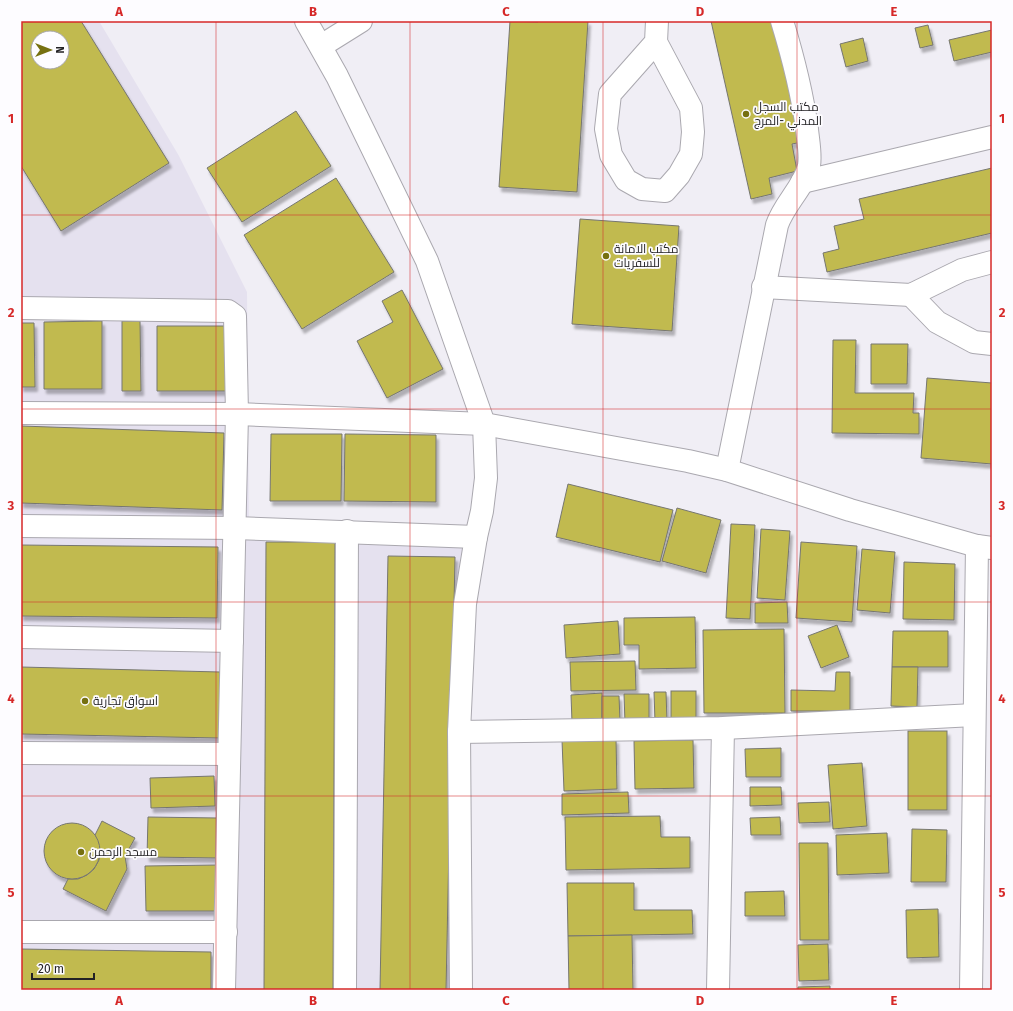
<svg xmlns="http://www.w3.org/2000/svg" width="1013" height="1011" font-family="'Fira Sans',Cairo,sans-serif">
<defs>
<filter id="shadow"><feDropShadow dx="2.5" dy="4.5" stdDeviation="1" flood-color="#0004"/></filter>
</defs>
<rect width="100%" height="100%" fill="#f0eef5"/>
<path fill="#e5e1ef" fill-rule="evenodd" d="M21 21H99L179 156 247 292 249 531 467 545V990H21ZM38 38H62V62H38Z"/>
<g fill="#c1ba4f" stroke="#767670" fill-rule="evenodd" filter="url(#shadow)">
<path d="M21 21H81L169 163 61 231 21 166ZM38 38H62V62H38Z"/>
<path d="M510 21 538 22V21H588L577 192 499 187Z"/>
<path d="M711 21H774L802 142 792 144 797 171 769 178 772 194 751 199Z"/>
<path d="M928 25 933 45 920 48 915 28Z"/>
<path d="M992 30V52L954 61 949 40Z"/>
<path d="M863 38 868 61 846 67 840 44Z"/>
<path d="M296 111 331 166 242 222 207 168Z"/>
<path d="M992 168V233L827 272 823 253 839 249 834 226 864 219 859 199Z"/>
<path d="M336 178 394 272 302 329 244 235Z"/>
<path d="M580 219 679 226 672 331 572 324Z"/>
<path d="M402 290 443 369 387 398 357 341 393 322 382 301Z"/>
<path d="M102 321V389H44V322Z"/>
<path d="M122 321H140L141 391H122Z"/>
<path d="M21 323H34L35 387H21Z"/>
<path d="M157 326H228L229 391H157Z"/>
<path d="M833 340H856L855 393H914L913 413H919V434L832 433Z"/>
<path d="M871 344H908L907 384H871Z"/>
<path d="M927 378 992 383V464L921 458Z"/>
<path d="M21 426 224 433 222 510 21 503Z"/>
<path d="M271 434H342L341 501H270Z"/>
<path d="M345 434 436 435V502L344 501Z"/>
<path d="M568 484 673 510 660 562 556 537Z"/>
<path d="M677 508 721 520 706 573 662 561Z"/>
<path d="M731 524 755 525 750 619 726 618Z"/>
<path d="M761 529 790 531 785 600 757 598Z"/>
<path d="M266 542H335L333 990H264Z"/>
<path d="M801 542 857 546 852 622 796 618Z"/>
<path d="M21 545 218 547 217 618 21 616Z"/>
<path d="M862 549 895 552 890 613 857 610Z"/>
<path d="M388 556 455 557 446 990H380Z"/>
<path d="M904 562 955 564 954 620 903 619Z"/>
<path d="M787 602 788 623H755V603Z"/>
<path d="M695 617 696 668 639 669V645H624V618Z"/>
<path d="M618 621 620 654 566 658 564 625Z"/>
<path d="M837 625 849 657 821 668 808 636Z"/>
<path d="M784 629 785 713H704L703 630Z"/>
<path d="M893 631H948V667H892Z"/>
<path d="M635 661 636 690 571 691 570 662Z"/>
<path d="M21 667 220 672 219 738 21 734Z"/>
<path d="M892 667H918L917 707 891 706Z"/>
<path d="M836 672H850V711H791V690L835 691Z"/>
<rect x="671" y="691" width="25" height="31"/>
<path d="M654 692H666L667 721 655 722Z"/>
<path d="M602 693V721L572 722 571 695Z"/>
<path d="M624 694H649V723H625Z"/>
<path d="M602 696H619L620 721H602Z"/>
<rect x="908" y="731" width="39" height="79"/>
<path d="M616 739 617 789 564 791 562 740Z"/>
<path d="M693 740 694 788 635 789 634 741Z"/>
<path d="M781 748V777H746L745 749Z"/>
<path d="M862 763 867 826 833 829 828 765Z"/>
<path d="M214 776 215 806 151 808 150 778Z"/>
<path d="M750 787H781L782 805 750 806Z"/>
<path d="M628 792 629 813 562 815V794Z"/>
<path d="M829 802 830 822 799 823 798 803Z"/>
<path d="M660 816 661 837H690V868L566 870 565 817Z"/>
<path d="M148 817 218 818V858L147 857Z"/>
<path d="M780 817 781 835H751L750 818Z"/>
<path d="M102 821 135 838 125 856 127 869 106 911 63 889 68 879H78L87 875 94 869 99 860 100 850 95 835Z"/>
<circle cx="72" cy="851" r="28"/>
<path d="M912 829 947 830 946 882H911Z"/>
<path d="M887 833 889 873 837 875 836 835Z"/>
<path d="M799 843H828L829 940H800Z"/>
<path d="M217 865 218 911H146L145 866Z"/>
<path d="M567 883H634V910H692L693 934 568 936Z"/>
<path d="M784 891 785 916H745V892Z"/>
<path d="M938 909 939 957 907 958 906 910Z"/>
<path d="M632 935 633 990H569L568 936Z"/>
<path d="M828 944 829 980 799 981 798 945Z"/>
<path d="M21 949 211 952V990H21Z"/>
<path d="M830 986V990H798V987Z"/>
</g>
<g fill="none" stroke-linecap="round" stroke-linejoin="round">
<defs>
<g id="minor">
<path d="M306 21 337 76 427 261 484 424 486 478 482 511 476 537 465 604 459 732 461 990"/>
<path d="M656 42 610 94 606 129 611 155 626 180 642 189 665 191 679 175 691 154 693 132 691 108 656 42 657 21"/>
<path d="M321 46 361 21"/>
<path d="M802 182 992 137"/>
<path d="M763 287 911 295 962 270 992 262"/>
<path d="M911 295 937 322 974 342 992 344"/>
<path d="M21 308 228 311 235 316 237 414 224 990"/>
<path d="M21 413 237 414 484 424 688 461 727 470 850 510 977 546 992 548"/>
<path d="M727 470 777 225C784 204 804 187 809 166 811 154 808 141 807 129 802 92 793 57 782 21"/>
<path d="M21 526 235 528 476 537"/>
<path d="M21 637 232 641"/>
<path d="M459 732 723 728 974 715"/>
<path d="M21 753 229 754"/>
<path d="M21 932H226"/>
<path d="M345 990 347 531"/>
<path d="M718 990 723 728"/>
<path d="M971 990 977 546"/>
</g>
</defs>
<use href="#minor" stroke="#aaa8af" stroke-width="24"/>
<use href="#minor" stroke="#fff" stroke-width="22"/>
</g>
<path fill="none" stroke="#d62828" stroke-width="1" stroke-opacity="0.55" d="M216 21V990M410 21V990M603 21V990M797 21V990M21 215H992M21 409H992M21 602H992M21 796H992"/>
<g fill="#767010" stroke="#fdfcff" stroke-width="1.5">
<circle cx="746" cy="114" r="4"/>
<circle cx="606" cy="256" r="4"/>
<circle cx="85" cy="701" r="4"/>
<circle cx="81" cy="852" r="4"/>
</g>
<g text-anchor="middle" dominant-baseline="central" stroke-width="3.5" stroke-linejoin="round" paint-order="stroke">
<g font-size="12" fill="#232225" stroke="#fdfcff" text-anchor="start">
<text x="754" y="107">مكتب السجل<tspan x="754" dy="14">المدني -المرج</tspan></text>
<text x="614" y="249">مكتب الامانة<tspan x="614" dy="14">للسفريات</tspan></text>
<text x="93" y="701">اسواق تجارية</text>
<text x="89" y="852">مسجد الرحمن</text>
</g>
</g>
<rect width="1013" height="1011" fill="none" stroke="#fdfcff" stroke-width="44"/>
<g transform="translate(50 50) rotate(90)"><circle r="19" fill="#fdfcff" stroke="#a6a5a8"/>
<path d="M0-3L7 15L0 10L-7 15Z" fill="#767010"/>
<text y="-6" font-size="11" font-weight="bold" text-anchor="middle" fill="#232225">N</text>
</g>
<path d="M32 973v6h62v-6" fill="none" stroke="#232225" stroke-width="2"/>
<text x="38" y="973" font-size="12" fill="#232225" stroke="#fdfcff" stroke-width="3" paint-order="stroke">20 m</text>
<rect x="22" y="22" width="969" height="967" fill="none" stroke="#d62828" stroke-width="1.5"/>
<g font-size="13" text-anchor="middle" font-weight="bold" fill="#d62828">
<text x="119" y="16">A</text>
<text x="313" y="16">B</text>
<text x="506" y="16">C</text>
<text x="700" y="16">D</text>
<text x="894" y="16">E</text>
<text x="11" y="123">1</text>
<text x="1002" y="123">1</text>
<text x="11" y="317">2</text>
<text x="1002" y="317">2</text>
<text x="11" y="510">3</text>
<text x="1002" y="510">3</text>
<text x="11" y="703">4</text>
<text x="1002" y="703">4</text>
<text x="11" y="897">5</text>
<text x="1002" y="897">5</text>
<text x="119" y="1005">A</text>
<text x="313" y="1005">B</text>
<text x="506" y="1005">C</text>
<text x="700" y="1005">D</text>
<text x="894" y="1005">E</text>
</g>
</svg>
